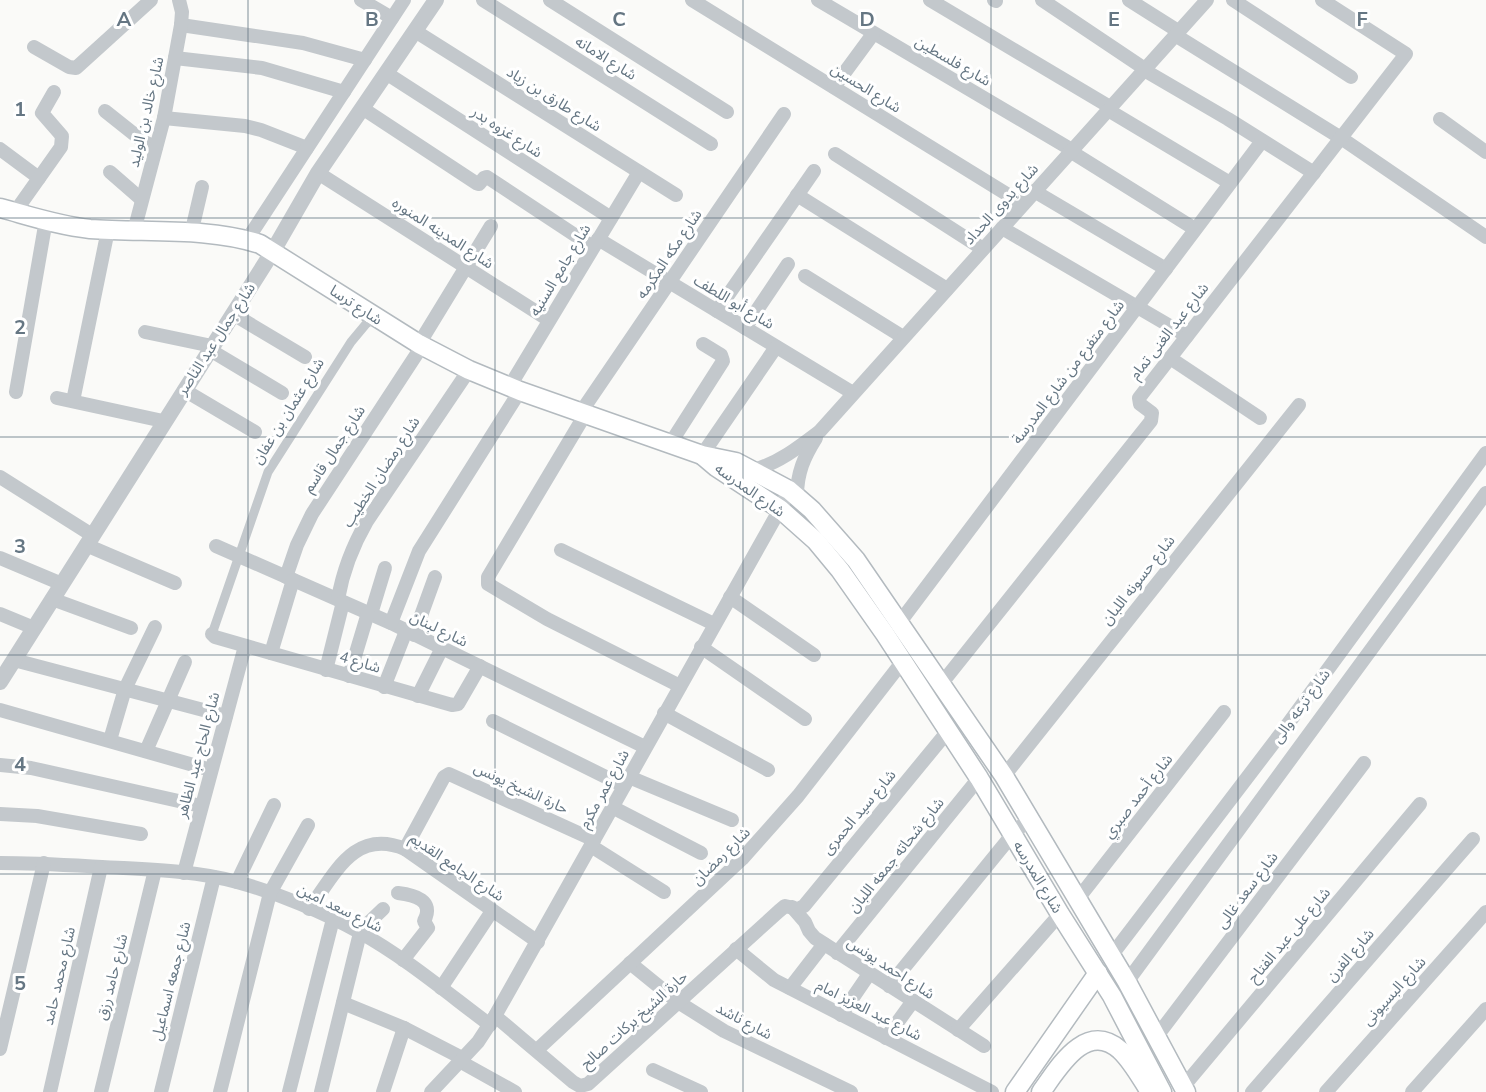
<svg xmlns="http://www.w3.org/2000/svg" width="1486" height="1092" font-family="'Nunito Sans','Noto Sans Arabic',sans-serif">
<rect width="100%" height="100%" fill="#fafaf8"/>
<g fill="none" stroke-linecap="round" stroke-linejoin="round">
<defs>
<g id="secondary">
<path d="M0 208C30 216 60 226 90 229 145 233 208 227 260 244L419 344 469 370 520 391 702 455 736 462 789 490 812 510 856 560 1004 776 1127 982 1186 1092"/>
<path d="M703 456 716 467 780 509 816 541 840 570 885 634 979 778 1060 914 1112 996 1162 1092"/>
<path d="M1015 1092 1098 973"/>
<path d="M1041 1092C1058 1069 1085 1020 1120 1050 1132 1061 1141 1078 1150 1092"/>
</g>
</defs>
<use href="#secondary" stroke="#b3babf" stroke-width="21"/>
<path stroke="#c3c8cc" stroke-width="9" d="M212 634 268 472 351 342 366 324 375 318"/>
<g stroke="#c3c8cc" stroke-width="14">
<path d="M361 0 392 18"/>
<path d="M483 0 711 144"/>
<path d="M550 0 727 112"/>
<path d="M692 0 1023 204"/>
<path d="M818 0 1072 150"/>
<path d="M930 0 1110 107"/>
<path d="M994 0 996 1"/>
<path d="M1042 0 1145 69"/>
<path d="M1129 0 1178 31"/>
<path d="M1233 0 1351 77"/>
<path d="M181 25 303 43 365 60"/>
<path d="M415 31 676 195"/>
<path d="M1175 35 1341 138 1486 237"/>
<path d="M34 47 69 67 76 68 151 0"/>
<path d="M175 58 262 68 344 92"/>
<path d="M1144 70 1228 119 1314 173"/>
<path d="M386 73 611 218"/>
<path d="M834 87 873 34"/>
<path d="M362 108 476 183 479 184 484 178 487 177 593 247"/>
<path d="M1108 110 1230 183"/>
<path d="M105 111 144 142 156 147"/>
<path d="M164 118 245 126 261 130 307 148"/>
<path d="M1440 119 1486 152"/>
<path d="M0 149 39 178"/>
<path d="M1070 151 1195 229"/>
<path d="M835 154 983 249"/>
<path d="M110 172 141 199"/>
<path d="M318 173 549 320"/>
<path d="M1034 191 1166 269"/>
<path d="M797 195 947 289"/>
<path d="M15 212 61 147 62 136 42 113 54 92"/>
<path d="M1002 228 1187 336"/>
<path d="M134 231 164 118 181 25 182 12 179 0"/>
<path d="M191 234 202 187"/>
<path d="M598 239 853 393"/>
<path d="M247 240 404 0"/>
<path d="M805 276 903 337"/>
<path d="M717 311 814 171"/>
<path d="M233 314 305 357"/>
<path d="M745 328 788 264"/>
<path d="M145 332 212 346"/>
<path d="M419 344 491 226"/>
<path d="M210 350 282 393"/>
<path d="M1170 358 1260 418"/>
<path d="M510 386 639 172"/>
<path d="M184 390 255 432"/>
<path d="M16 392 46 220"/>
<path d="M57 398 163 421"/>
<path d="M73 401 108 230"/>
<path d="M581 412 784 114"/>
<path d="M586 413 488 577V584L547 619 680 686"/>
<path d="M670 444 723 361 721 355 703 344"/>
<path d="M702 455 776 347"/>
<path d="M754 470C780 462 799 447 820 431L1207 0"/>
<path d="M0 477 92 535"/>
<path d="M797 496C797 473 804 457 816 438"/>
<path d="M86 545 175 583"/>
<path d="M216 546 391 623 645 747"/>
<path d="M561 550 714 624"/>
<path d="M0 558 62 584"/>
<path d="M286 577 297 545 312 514 422 346"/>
<path d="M730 597 814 655"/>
<path d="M52 599 131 628"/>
<path d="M338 599C343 570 352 547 367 521L469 370"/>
<path d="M0 614 34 628"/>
<path d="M371 614 385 568"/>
<path d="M900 622 1262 141"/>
<path d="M391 623 419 551 520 391"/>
<path d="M212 634 215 637 452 705 458 704 480 666"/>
<path d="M414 635 435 577"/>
<path d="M701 647 805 719"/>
<path d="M271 653 293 580"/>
<path d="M14 660 226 716"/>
<path d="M326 670 343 602"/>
<path d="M349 676 368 613"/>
<path d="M942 683 1151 421 1152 413 1140 404 1139 398 1406 54 1322 0"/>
<path d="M384 687 406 631"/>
<path d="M418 696 442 648"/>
<path d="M0 710 211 770"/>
<path d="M664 713 768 770"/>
<path d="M493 721 624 786"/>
<path d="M110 740 125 689 155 627"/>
<path d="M146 751 185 662"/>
<path d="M0 765 31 768 201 806"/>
<path d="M1004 776 1299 405"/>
<path d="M629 777 732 820"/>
<path d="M612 807 701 853"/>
<path d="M0 814 37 816 141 834"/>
<path d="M591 846 664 892"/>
<path d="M405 849 444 777 449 774 594 840"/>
<path d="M0 863C41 863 82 866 123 868 161 870 200 872 237 882 277 893 323 912 359 932 406 958 447 993 490 1025"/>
<path d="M184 873 245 646"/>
<path d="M237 882 274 805"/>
<path d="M398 893C414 895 435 900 424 921L428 928 403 960"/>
<path d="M1077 900 1224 712"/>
<path d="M792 907 805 922 809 931 815 938 984 1046"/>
<path d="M309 909C335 874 354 828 405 849L538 942"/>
<path d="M359 932 383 909"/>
<path d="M736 949 774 980 992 1092"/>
<path d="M837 953 979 778"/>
<path d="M1111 956 1285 728 1486 453"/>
<path d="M630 963 678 1002 724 1031 851 1092"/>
<path d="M1127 982 1486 493"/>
<path d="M889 986 1012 835 1029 819"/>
<path d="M441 988 492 911"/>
<path d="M790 988 824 944"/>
<path d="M343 1003 404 1028 464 1059"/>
<path d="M841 1015 869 974"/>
<path d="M495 1016 573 1082 580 1086 588 1084 779 911 785 906 798 909 804 906 948 731"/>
<path d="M958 1030 1060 914"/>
<path d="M1157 1036 1364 763"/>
<path d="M886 1038 913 1001"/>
<path d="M0 1049 44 863"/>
<path d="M537 1050 742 859 798 796 903 661"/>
<path d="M461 1062 515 1092"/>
<path d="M653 1070 701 1092"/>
<path d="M1183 1087 1420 804"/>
<path d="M50 1092 101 867"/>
<path d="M101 1092 155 870"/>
<path d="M161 1092 214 877"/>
<path d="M220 1092 270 893 308 825"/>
<path d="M289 1092 333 919"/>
<path d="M321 1092 360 933"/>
<path d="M383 1092 404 1028"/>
<path d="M431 1092 478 1042 495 1016 780 509 789 490"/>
<path d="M1252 1092 1473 839"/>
<path d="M1326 1092 1486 912"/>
<path d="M1412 1092 1486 1009"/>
</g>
<path stroke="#c3c8cc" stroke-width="16" d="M0 682 273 251 318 173 436 0"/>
<use href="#secondary" stroke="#fff" stroke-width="18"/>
</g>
<path fill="none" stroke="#657683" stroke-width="1.5" stroke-opacity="0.55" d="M248 0V1092M495 0V1092M743 0V1092M991 0V1092M1238 0V1092M0 218H1486M0 437H1486M0 655H1486M0 874H1486"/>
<g text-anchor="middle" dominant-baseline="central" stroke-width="6" stroke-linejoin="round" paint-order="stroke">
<g font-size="15" fill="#657683" stroke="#fff">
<text transform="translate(606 58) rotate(32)">شارع الامانه</text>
<text transform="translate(953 61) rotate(30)">شارع فلسطين</text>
<text transform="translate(866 88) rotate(32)">شارع الحسين</text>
<text transform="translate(554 99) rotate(32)">شارع طارق بن زياد</text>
<text transform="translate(146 112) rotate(-77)">شارع خالد بن الوليد</text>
<text transform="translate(507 132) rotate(33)">شارع غزوه بدر</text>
<text transform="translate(1001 204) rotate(-48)">شارع بدوى الحداد</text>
<text transform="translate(443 233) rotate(33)">شارع المدينه المنوره</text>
<text transform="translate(669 254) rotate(-56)">شارع مكه المكرمه</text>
<text transform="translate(560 270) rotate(-59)">شارع جامع السنيه</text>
<text transform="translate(734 302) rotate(31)">شارع أبو اللطف</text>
<text transform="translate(356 305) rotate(33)">شارع ترسا</text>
<text transform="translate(1169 331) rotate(-52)">شارع عبد الغنى تمام</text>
<text transform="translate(216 339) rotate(-57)">شارع جمال عبد الناصر</text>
<text transform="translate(1068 372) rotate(-53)">شارع متفرع من شارع المدرسة</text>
<text transform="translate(288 411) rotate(-58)">شارع عثمان بن عفان</text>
<text transform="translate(334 449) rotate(-57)">شارع جمال قاسم</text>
<text transform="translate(381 472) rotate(-57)">شارع رمضان الخطيب</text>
<text transform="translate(750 490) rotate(35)">شارع المدرسه</text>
<text transform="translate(1138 580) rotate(-52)">شارع حسونه اللبان</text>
<text transform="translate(439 629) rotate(26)">شارع لبنان</text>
<text transform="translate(360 662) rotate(17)">شارع 4</text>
<text transform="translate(1301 706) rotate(-54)">شارع ترعه والى</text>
<text transform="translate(198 755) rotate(-75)">شارع الحاج عبد الظاهر</text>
<text transform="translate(521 788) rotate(25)">حارة الشيخ يونس</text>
<text transform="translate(604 789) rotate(-61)">شارع عمر مكرم</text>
<text transform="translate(1138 796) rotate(-52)">شارع أحمد صبري</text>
<text transform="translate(859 812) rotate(-50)">شارع سيد الحمرى</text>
<text transform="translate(896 855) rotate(-51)">شارع شحاته جمعه اللبان</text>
<text transform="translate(721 856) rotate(-45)">شارع رمضان</text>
<text transform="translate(457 867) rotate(34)">شارع الجامع القديم</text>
<text transform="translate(1038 877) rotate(59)">شارع المدرسه</text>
<text transform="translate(1247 890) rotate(-53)">شارع سعد غالى</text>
<text transform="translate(340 908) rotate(26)">شارع سعد امين</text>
<text transform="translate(1289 935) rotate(-50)">شارع على عبد الفتاح</text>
<text transform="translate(1350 955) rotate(-49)">شارع الفرن</text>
<text transform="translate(891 968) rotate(33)">شارع احمد يونس</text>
<text transform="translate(59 976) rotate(-77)">شارع محمد حامد</text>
<text transform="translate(112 977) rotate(-76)">شارع حامد رزق</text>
<text transform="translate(171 981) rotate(-76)">شارع جمعه اسماعيل</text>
<text transform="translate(1394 991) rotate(-48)">شارع البسيونى</text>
<text transform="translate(869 1010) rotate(27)">شارع عبد العزيز امام</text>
<text transform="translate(634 1020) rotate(-42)">حارة الشيخ بركات صالح</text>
<text transform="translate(744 1021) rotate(28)">شارع ناشد</text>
</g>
</g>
<g font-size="20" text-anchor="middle" font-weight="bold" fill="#657683" stroke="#fff" stroke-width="6" stroke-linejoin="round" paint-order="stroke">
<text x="124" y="26">A</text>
<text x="372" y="26">B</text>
<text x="619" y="26">C</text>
<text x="867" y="26">D</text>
<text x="1114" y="26">E</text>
<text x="1362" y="26">F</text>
<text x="20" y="116">1</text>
<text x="20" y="334">2</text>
<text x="20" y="553">3</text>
<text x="20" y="771">4</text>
<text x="20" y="990">5</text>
</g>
</svg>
